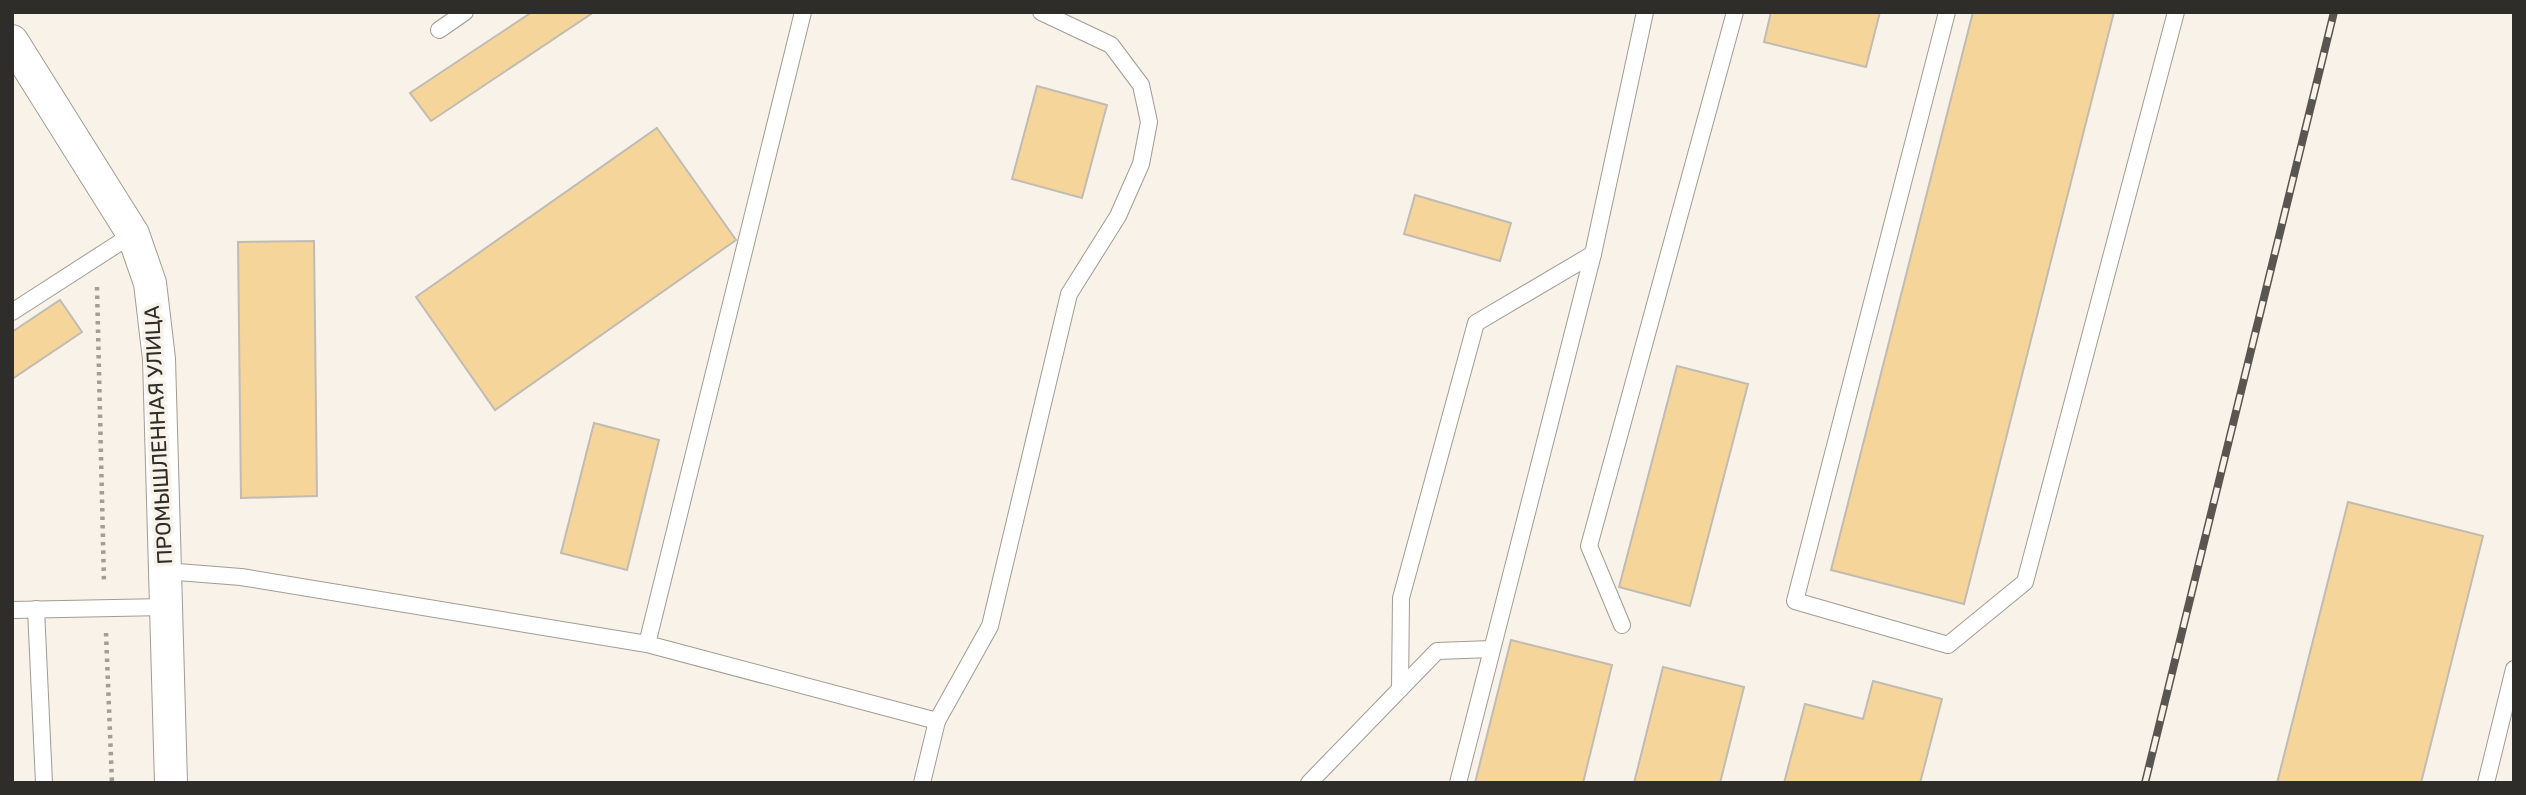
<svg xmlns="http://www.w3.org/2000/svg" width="2526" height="795" font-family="Rubik,sans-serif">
<rect width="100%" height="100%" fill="#f8f2e8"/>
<g fill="#f6d59b" stroke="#c1bcb3" stroke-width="2">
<path d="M532 12H594L431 121 410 93Z"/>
<path d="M1771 12H1880L1866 67 1764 42Z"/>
<path d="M1973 12H2114L1964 604 1831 570Z"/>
<path d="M1037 86 1107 105 1082 198 1012 179Z"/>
<path d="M657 128 736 240 495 410 416 297Z"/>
<path d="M1415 195 1511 223 1500 261 1404 234Z"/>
<path d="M314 241 317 496 241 498 238 242Z"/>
<path d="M60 300 82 332 12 379V332Z"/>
<path d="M1677 366 1748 384 1690 606 1619 587Z"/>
<path d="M594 423 659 440 627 570 561 553Z"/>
<path d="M2348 502 2483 536 2421 783H2277Z"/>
<path d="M1511 640 1612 665 1583 783H1475Z"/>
<path d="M1663 667 1744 687 1720 783H1634Z"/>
<path d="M1873 681 1942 699 1920 783H1784L1805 704 1863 719Z"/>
</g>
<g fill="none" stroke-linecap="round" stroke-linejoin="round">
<defs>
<g id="service">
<path d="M803 12 647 644 937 721 922 783"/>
<path d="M1947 12 1795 601 1948 645 2025 582 2176 12"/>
<path d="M439 30 465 12"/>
<path d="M12 312 133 234"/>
<path d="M165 571 241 577 647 644"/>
<path d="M36 609 44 783"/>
<path d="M12 610 165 607"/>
<path d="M1622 625 1589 546 1735 12"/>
<path d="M1400 689 1401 598 1476 323 1593 254"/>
<path d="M937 721 990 626 1069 294 1118 216 1141 164 1149 122 1141 85 1111 45 1041 12"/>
<path d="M1309 783 1437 651 1492 649"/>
<path d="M1458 783 1593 254 1645 12"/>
<path d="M2486 783 2514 669"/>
</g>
<path id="minor" d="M12 41 133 234 150 283 159 359 171 783"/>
</defs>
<use href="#service" stroke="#a19c93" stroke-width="18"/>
<use href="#minor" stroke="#a19c93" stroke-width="34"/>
<g stroke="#a29d96" stroke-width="4.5" stroke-dasharray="3.5 5" stroke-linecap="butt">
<path d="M97 287 104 583"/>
<path d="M106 633 112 783"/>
</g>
<use href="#service" stroke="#fff" stroke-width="16"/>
<use href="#minor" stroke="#fff" stroke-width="32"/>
<defs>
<path id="rail" d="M2145 783 2334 12"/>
</defs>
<use href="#rail" stroke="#595651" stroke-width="8"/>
<use href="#rail" stroke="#f8f2e8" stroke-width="5" stroke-dasharray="16" stroke-linecap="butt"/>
</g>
<g text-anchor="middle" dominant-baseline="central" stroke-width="7" stroke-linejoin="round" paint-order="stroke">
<g font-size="21" fill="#2f2d29" stroke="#f8f2e8">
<text transform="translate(158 435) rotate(-93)">ПРОМЫШЛЕННАЯ УЛИЦА</text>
</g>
</g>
<rect width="2526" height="795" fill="none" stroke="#2f2d29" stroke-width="28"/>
</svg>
